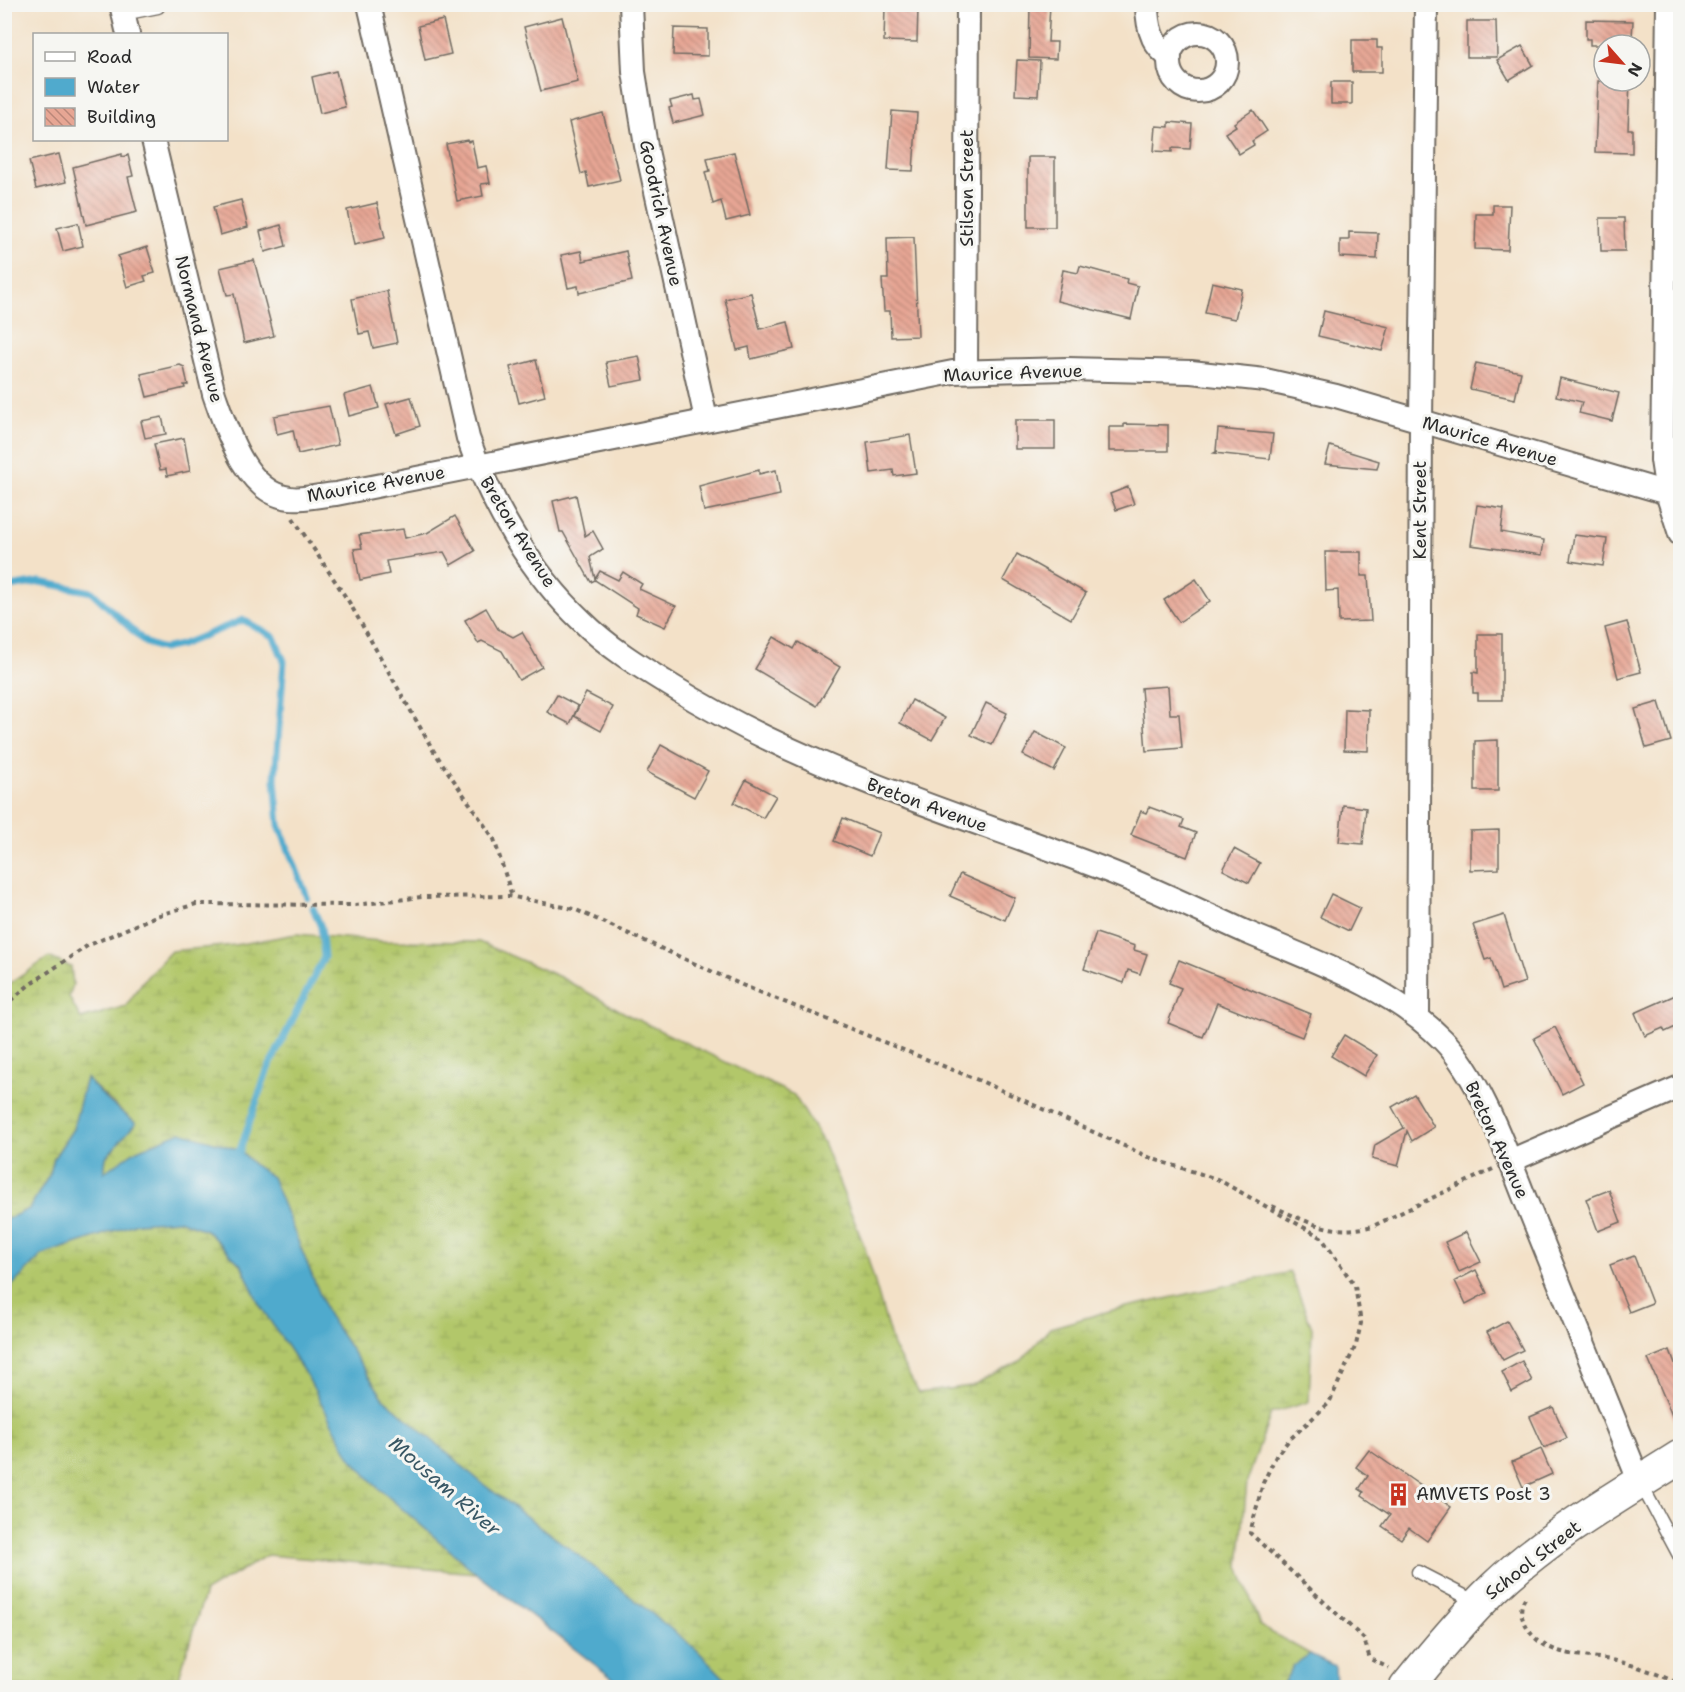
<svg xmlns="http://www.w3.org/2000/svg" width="1685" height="1692" font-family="'Shantell Sans',sans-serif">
<defs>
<pattern id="wetland-marsh" width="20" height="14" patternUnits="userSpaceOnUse" patternTransform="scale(1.5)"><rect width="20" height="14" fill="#b2c76b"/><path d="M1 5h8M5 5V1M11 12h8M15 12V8" fill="none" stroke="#99ab5d"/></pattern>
<pattern id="building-back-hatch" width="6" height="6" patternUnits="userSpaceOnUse" patternTransform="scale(1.5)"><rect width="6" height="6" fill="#e7a694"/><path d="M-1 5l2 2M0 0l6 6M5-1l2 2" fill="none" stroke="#bb8779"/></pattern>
</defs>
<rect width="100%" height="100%" fill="#f6f6f2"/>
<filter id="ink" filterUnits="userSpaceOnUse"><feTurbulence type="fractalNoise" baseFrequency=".0167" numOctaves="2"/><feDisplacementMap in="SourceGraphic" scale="12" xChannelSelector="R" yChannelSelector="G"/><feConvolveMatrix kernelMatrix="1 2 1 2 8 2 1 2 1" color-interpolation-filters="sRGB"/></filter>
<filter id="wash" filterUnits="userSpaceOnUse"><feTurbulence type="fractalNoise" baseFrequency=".008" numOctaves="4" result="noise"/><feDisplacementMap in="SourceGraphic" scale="24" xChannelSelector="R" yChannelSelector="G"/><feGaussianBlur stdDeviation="1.35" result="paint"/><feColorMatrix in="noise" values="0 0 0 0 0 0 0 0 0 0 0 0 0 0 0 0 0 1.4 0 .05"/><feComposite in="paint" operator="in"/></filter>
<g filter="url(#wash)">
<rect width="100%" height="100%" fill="#f3e1c8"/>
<g fill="url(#wetland-marsh)" stroke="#6e794b" stroke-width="1.5">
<path d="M296 934 381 941 479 942 560 977 630 1016 794 1095 823 1142 865 1248 893 1346 919 1393 971 1386 1022 1360 1050 1328 1113 1310 1290 1272 1312 1328 1309 1402 1271 1413 1247 1482 1239 1566 1260 1626 1310 1654 1294 1665 1281 1687H733L697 1650 586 1561 483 1484 384 1399 328 1315 272 1177 254 1165 240 1150 222 1145 137 1150 104 1173 106 1157 135 1123 86 1079 73 1129 54 1158 50 1174 29 1209 5 1220V987L49 957 71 967 73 984 69 997 81 1019 126 1006 143 981 171 951 235 945Z"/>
<path d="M178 1220 206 1230 242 1266 259 1304 308 1377 351 1457 376 1486 476 1573 267 1555 205 1592 176 1687H5L4 1293 42 1255 137 1223Z"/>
</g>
<g fill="#50aacd" stroke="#3e6a7c" stroke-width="1.5">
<path d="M86 1078 109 1102 136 1123 106 1157 104 1172 137 1150 181 1132 240 1150 254 1165 272 1177 328 1315 384 1399 483 1484 586 1561 697 1650 733 1687H624L476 1573 376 1486 350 1457 308 1378 259 1304 242 1266 206 1230 178 1220 137 1223 42 1255 5 1293V1220L29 1209 50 1174 54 1158 73 1129Z"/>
<path d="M1310 1654 1335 1666 1336 1687H1281L1294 1665Z"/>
</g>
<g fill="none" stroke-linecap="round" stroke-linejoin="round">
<g stroke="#50aacd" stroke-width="7">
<path d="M4 588 40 582 92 592 146 643 163 649 181 645 243 620 274 637 284 661 275 779 279 825 307 897"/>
<path d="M234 1156 240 1150 267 1071 324 957 321 927 313 908"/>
</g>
</g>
<g id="blocks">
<g fill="url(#building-back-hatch)">
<path d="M1030 4H1050L1048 42H1057L1056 59 1029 58Z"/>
<path d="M885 7 918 8 917 42 884 41Z"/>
<path d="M562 17 578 82 541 91 524 27Z"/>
<path d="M443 20 451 54 425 60 418 26Z"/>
<path d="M1586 20 1633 21 1632 37H1626L1625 45H1590V39H1586Z"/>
<path d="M1467 21H1496L1497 57H1467Z"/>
<path d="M674 28 708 29V56L673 55Z"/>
<path d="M1352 40H1377V48H1382V72H1352Z"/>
<path d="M1522 46 1533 65 1509 80 1497 60Z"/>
<path d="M1017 60 1040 61 1038 96 1015 95Z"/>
<path d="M336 71 345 107 320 113 312 77Z"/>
<path d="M1598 81H1630L1628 129H1632V153L1595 152Z"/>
<rect x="1331" y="82" width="21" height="22"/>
<path d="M694 95 695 100 701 99 705 115 673 123 669 108 672 107 670 101Z"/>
<path d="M1253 110 1267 131 1252 141 1254 145 1239 154 1225 133 1236 126 1234 123Z"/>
<path d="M892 111 917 113 913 171 888 170Z"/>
<path d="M603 113 620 180 589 187 586 172 581 174 569 122Z"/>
<path d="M1169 122 1192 124 1190 149 1172 148V152L1154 151 1156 126 1169 127Z"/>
<path d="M467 140 468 142 472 141 477 168 486 166 490 183 481 184 483 196 457 201 446 144Z"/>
<path d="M734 152 750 215 726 221 721 201 713 204 705 172 710 171 707 158Z"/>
<path d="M59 154 66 182 36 189 29 161Z"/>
<path d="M122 154V157L128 155 133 176 128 177 137 212 86 225 73 167Z"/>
<rect x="1028" y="157" width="27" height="70"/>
<path d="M241 200 248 227 220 235 213 207Z"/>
<path d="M377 203 385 238 354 245 347 210Z"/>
<path d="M1493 205H1510L1508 250 1475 249 1476 214H1493Z"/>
<path d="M1600 218H1624L1625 251H1601Z"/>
<path d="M78 223 83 246 63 251 57 228Z"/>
<path d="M281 225 286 246 265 252 260 231Z"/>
<path d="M1349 232 1378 233 1377 259 1340 257V240H1349Z"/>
<path d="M914 237 918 336 891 337 890 311H884L882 279H888L887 238Z"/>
<path d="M147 247 155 273 144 276 146 281 127 287 118 256Z"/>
<path d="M581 251 583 261 626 251 632 281 579 293 578 286 568 288 561 255Z"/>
<path d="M254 260 274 336 244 343 234 294 227 295 220 268Z"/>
<path d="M1080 266 1127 279 1126 283 1138 286 1131 319 1057 301 1063 270 1078 273Z"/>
<path d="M1212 282 1242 289 1235 319 1205 313Z"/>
<path d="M387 291 397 343 373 348 369 332 359 334 352 299Z"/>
<path d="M751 293 760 329 788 322 794 349 751 359 749 347 737 350 725 299Z"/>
<path d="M1324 311 1389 327 1382 351 1318 336Z"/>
<path d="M639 356 644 380 611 386 606 362Z"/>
<path d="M536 360 545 396 519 403 510 367Z"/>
<path d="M1476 363 1521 372 1515 399 1470 389Z"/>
<path d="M180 365 184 367 188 385H184L185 388 147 397 141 374Z"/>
<path d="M1560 378 1619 393 1612 421 1579 413 1582 402 1556 396Z"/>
<path d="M373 387 379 408 349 416 344 395Z"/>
<path d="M411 397 420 426 396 434 386 404Z"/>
<path d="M329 406 338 445 298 454 293 430 277 434 274 416Z"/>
<path d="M162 417 166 434 145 438 141 421Z"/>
<rect x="1015" y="420" width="40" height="29"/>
<path d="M1124 424 1168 425V451H1109V427H1124Z"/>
<path d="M1218 429 1273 434 1270 459 1214 453 1218 451H1216Z"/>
<path d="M910 435 916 473 894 476 893 470 871 473 867 442Z"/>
<path d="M184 438 190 471 167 476 166 469 160 470 154 444Z"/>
<path d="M1330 446 1379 461 1377 469 1325 464Z"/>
<path d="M759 470V474L776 470 780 495 704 511 699 486Z"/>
<path d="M1128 487 1134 504 1116 510 1110 494Z"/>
<path d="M576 495 585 536 593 531 603 549 590 557 595 579 600 571 618 580 623 572 642 584 639 589 676 606 665 627 636 614 638 608 595 580 591 582 563 532H560L553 501Z"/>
<path d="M1477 505 1504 509 1501 532 1544 540 1542 555 1471 545Z"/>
<path d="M455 516 475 551 451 565 444 552 386 561 389 574 360 580 354 549 362 548 359 535 403 529 405 538 427 533Z"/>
<path d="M1574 535 1607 539 1603 566 1570 561Z"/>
<path d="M1325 552H1361V576H1368L1371 621 1339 622 1338 590 1326 591Z"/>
<path d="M1017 554 1086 593 1071 619 1003 580Z"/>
<path d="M1196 579 1210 601 1179 622 1164 600Z"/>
<path d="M486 608 498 629 513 637 522 632 542 667 519 680 502 651 482 641 478 643 465 620Z"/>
<path d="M1627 622 1641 672 1618 678 1605 628Z"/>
<path d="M1478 634H1502V700H1478V693H1473V672L1478 673Z"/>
<path d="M774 637 794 649 798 642 840 667 817 706 755 669Z"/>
<path d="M1168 686 1170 714H1179L1182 748 1146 751 1141 688Z"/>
<path d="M586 693 613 707 601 731 574 716Z"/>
<path d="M557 695 578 706 570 724 547 712Z"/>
<path d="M912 700 945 718 932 740 900 723Z"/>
<path d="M1659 702 1671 741 1646 748 1635 709Z"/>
<path d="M986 703 1007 713 992 745 971 735Z"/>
<path d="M1345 709 1369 710 1368 751 1344 750Z"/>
<path d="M1035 732 1066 748 1054 771 1023 755Z"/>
<path d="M1498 740V791H1475V741Z"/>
<path d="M661 745 708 771 694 797 647 772Z"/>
<path d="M746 780 776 796 763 818 734 803Z"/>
<path d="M1343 805 1366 808 1363 844 1339 842Z"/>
<path d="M1149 807 1184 820 1181 827 1196 833 1187 857 1131 835 1141 811 1146 813Z"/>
<path d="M843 818 879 833 870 856 834 841Z"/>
<path d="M1499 830V869L1470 870V831Z"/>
<path d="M1234 849 1260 863 1249 883 1223 870Z"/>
<path d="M960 874 1015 898 1005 920 950 896Z"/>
<path d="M1331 894 1360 908 1349 931 1320 917Z"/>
<path d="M1504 915 1525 982 1501 990 1491 958 1485 960 1473 925Z"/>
<path d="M1096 933 1135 946 1134 950 1147 954 1140 974 1128 970 1124 983 1084 969Z"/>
<path d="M1179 960 1311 1014 1302 1037 1217 1003 1203 1037 1168 1023 1181 988 1169 983Z"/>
<path d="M1680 993V1025L1665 1032 1663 1028 1645 1036 1635 1013Z"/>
<path d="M1555 1027 1583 1083 1562 1094 1534 1038Z"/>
<path d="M1344 1035 1377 1055 1364 1076 1331 1056Z"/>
<path d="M1414 1094 1434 1127 1412 1141 1407 1131 1398 1166 1372 1159 1375 1145 1404 1128 1392 1107Z"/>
<path d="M1609 1190 1621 1222 1598 1231 1586 1199Z"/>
<path d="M1466 1232 1481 1262 1459 1272 1445 1242Z"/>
<path d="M1634 1256 1652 1303 1629 1312 1610 1265Z"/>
<path d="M1476 1270 1487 1293 1466 1304 1455 1281Z"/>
<path d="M1507 1321 1523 1350 1503 1360 1487 1332Z"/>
<path d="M1670 1350 1680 1377 1679 1432 1648 1359Z"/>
<path d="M1522 1361 1532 1381 1512 1392 1502 1372Z"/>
<path d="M1553 1407 1567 1438 1544 1448 1530 1417Z"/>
<path d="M1541 1449 1552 1474 1523 1487 1512 1462Z"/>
<path d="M1369 1450 1451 1507 1427 1541 1409 1528 1401 1539 1382 1526 1390 1515 1362 1496 1364 1492 1359 1489 1368 1476 1356 1467Z"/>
</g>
</g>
</g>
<g filter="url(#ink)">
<use href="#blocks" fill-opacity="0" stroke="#716b62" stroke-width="1.5"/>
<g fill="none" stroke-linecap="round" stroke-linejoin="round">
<defs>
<g id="lane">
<path d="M123 14 158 7"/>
<path d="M1641 1484 1680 1557"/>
<path d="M1418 1572 1478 1603"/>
</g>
<g id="street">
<path d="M121 4 128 34"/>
<path d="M369 4 468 438C491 504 531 573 582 621 608 647 639 666 670 685 804 769 947 810 1093 865 1145 884 1195 909 1246 932 1314 961 1391 987 1443 1040 1482 1079 1509 1160 1530 1211 1567 1302 1603 1392 1640 1483"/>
<path d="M631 4 634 72 646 146 706 419"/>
<path d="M1147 4C1147 25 1151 46 1170 57"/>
<path d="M1668 4 1662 460 1667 493 1680 534"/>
<circle cx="1198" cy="62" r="29"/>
<path d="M153 140 214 394C226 428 246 494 290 498 304 500 321 495 336 494L953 372 1067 369 1191 372 1265 380 1336 396 1667 493"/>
<path d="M966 371 968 4"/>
<path d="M1418 1016 1421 421 1426 4"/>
<path d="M1510 1161 1680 1087"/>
</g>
<path id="secondary" d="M1406 1688C1434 1653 1462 1619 1494 1588 1548 1536 1617 1497 1680 1457"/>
</defs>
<use href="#lane" stroke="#716b62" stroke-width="15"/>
<use href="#street" stroke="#716b62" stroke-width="26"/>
<use href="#secondary" stroke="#716b62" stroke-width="36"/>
<g stroke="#716b62" stroke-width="4" stroke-dasharray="4.5 4.5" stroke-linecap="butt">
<path d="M293 518 349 602 433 750 494 839 512 896"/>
<path d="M4 1006 29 985 87 946 156 916 196 904 355 905 422 897 509 896 574 909 742 985 983 1082 1153 1159 1217 1179 1321 1237 1355 1286 1361 1323 1356 1345 1329 1403 1288 1441 1276 1456 1263 1483 1250 1533 1364 1639 1370 1659 1389 1668"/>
<path d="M1272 1206C1310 1223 1331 1236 1373 1226L1493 1169"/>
<path d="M1525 1598C1520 1606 1520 1615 1525 1624 1543 1661 1591 1653 1624 1663 1644 1668 1662 1676 1680 1684"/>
</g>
<use href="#lane" stroke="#fff" stroke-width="12"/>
<use href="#street" stroke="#fff" stroke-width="22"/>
<use href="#secondary" stroke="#fff" stroke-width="33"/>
</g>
</g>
<defs>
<symbol id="building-bare" viewBox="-9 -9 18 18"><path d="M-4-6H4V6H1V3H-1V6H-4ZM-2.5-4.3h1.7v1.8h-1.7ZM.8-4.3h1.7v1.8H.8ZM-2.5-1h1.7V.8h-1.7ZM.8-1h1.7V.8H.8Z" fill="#c8321e" stroke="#f6f6f2" stroke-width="2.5" paint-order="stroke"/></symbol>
</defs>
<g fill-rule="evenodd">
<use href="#building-bare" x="1382" y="1478" width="33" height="33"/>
</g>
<g text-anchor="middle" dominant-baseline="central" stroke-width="6" stroke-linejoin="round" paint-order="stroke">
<g font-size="18" fill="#2b2b2b" stroke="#f6f6f2">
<text transform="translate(967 188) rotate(-90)">Stilson Street</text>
<text transform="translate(661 213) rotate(78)">Goodrich Avenue</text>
<text transform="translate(199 329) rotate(76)">Normand Avenue</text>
<text transform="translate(1013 373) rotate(-2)">Maurice Avenue</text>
<text transform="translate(1490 441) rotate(16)">Maurice Avenue</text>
<text transform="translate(376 484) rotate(-10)">Maurice Avenue</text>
<text transform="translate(1420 510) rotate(-90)">Kent Street</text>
<text transform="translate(518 532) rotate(58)">Breton Avenue</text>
<text transform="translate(927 805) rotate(20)">Breton Avenue</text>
<text transform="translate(1497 1140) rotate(65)">Breton Avenue</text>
<text transform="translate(1533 1560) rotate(-38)">School Street</text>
</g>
<g font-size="18" fill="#2b2b2b" stroke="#f6f6f2" text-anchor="start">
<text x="1416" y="1494">AMVETS Post 3</text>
</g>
<g font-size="20" font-style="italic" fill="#385764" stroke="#f6f6f2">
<text transform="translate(445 1486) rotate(41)">Mousam River</text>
</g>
</g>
<rect width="1685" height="1692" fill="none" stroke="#f6f6f2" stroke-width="24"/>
<rect x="33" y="33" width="195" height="108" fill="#f6f6f2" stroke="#a5a5a2" stroke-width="1.5"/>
<rect x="45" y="52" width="30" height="9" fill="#ffffff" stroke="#a5a5a2" stroke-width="1.5"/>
<text x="87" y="63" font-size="18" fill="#2b2b2b">Road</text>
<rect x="45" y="78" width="30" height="18" fill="#50aacd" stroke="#a5a5a2" stroke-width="1.5"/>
<text x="87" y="93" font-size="18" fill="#2b2b2b">Water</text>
<rect x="45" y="108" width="30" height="18" fill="url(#building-back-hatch)" stroke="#a5a5a2" stroke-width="1.5"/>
<text x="87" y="123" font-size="18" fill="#2b2b2b">Building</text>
<g transform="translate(1622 63) rotate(118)"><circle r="28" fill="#f6f6f2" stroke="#a5a5a2" stroke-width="1.5"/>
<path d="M0-4.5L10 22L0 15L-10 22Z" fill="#c8321e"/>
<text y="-9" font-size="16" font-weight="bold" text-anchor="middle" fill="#2b2b2b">N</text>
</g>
</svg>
